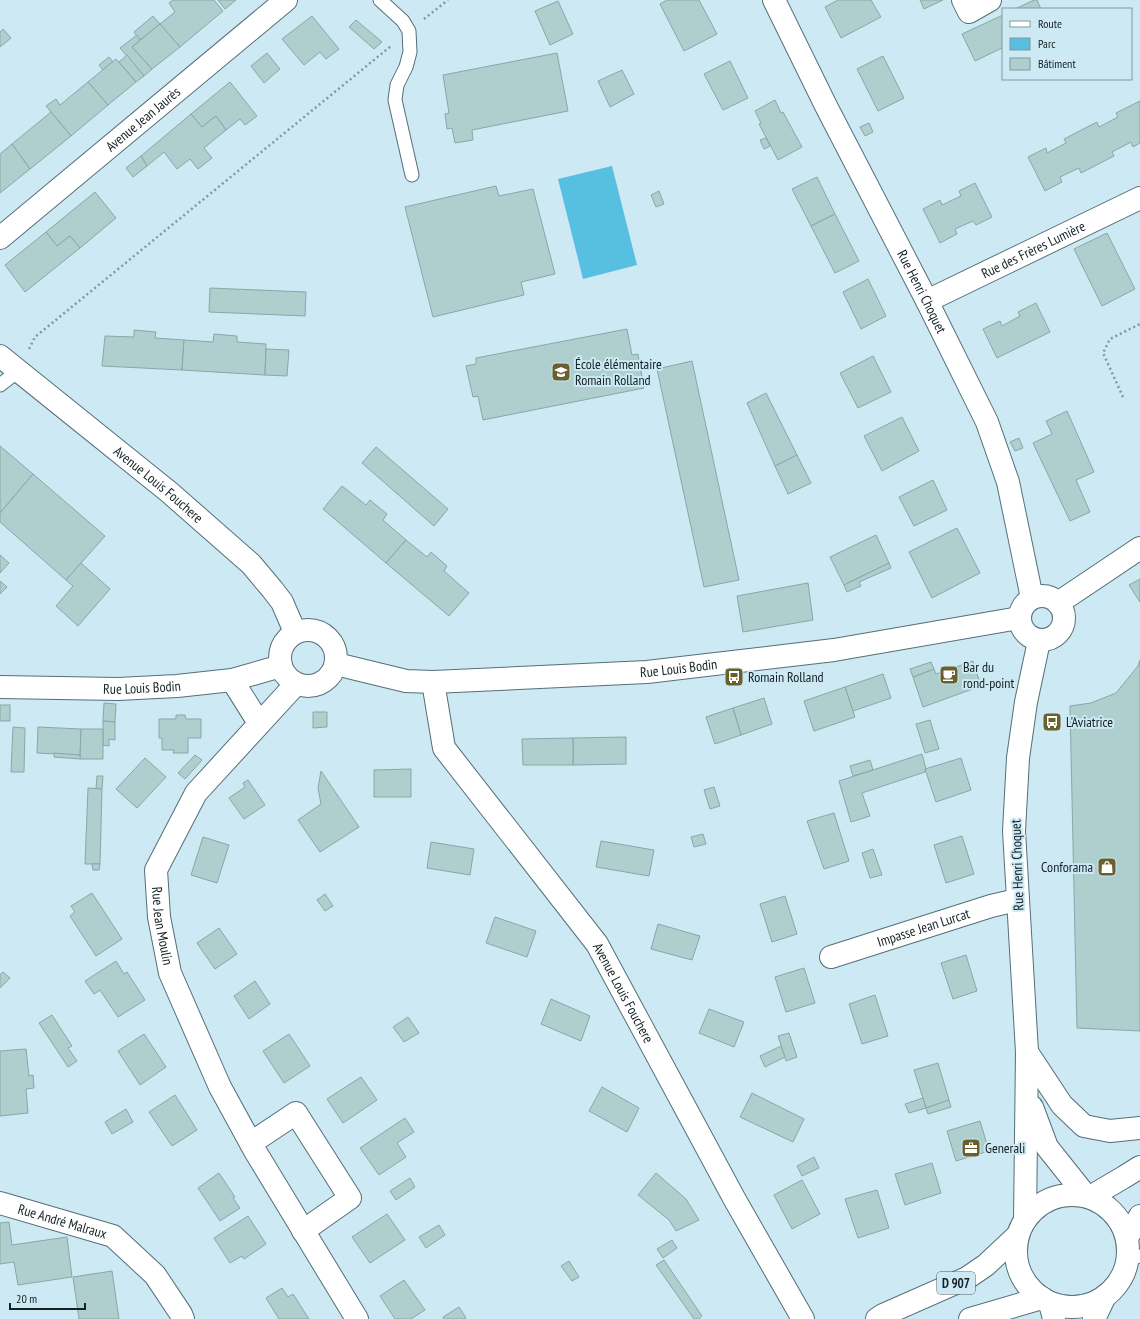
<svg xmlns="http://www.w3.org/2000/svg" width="1140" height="1319" font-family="'PT Sans Narrow',sans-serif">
<rect width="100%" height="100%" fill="#cce9f4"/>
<path fill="#57c0e1" d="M612 166 637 265 583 279 558 179Z"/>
<g fill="#afcece" stroke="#89a7a7">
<path d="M173 0H214L223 11 180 47 160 24 175 12 169 3Z"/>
<path d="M218 0H236L225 9Z"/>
<path d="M667 0H699L717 34 684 51 660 4Z"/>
<path d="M838 0H871L881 17 841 38 825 7Z"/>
<path d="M920 0H943L924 9Z"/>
<path d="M1034 0H1037L1041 9H1015Z"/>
<path d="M558 1 573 34 550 45 535 11Z"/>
<path d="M1003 15V50L1002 48 975 61 962 34Z"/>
<path d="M153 16 160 24 140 40 134 32Z"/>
<path d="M312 16 339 49 326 59 320 52 304 65 282 39Z"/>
<path d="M356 20 382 42 374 49 349 27Z"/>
<path d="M160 24 180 47 152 69 132 47Z"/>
<path d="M3 29 11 38 0 47V32Z"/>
<path d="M137 35 140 40 132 47 152 69 144 76 120 48Z"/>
<path d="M267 53 280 69 264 83 251 66Z"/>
<path d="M557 53 568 111 472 130 473 140 455 143 452 128 447 129 445 114 449 113 443 75Z"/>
<path d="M127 55 144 76 136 82 119 62Z"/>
<path d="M883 56 904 98 878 111 857 69Z"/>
<path d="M109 57 113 62 103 70 99 65Z"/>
<path d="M116 59 136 82 108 105 88 82Z"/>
<path d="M730 61 748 98 723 110 704 74Z"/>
<path d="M622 70 634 94 610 107 598 81Z"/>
<path d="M88 82 108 105 71 136 46 106 56 99 60 105Z"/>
<path d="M230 82 257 116 245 125 240 119 226 130 216 116 202 127 191 114Z"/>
<path d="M775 100 781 113 783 112 802 147 778 160 759 124 761 123 755 111Z"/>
<path d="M1140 101V143L1133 147 1131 142 1112 152 1114 156 1081 173 1079 168 1060 177 1062 182 1045 191 1028 157 1046 148 1047 153 1066 143 1064 139 1097 122 1099 127 1118 117 1116 113Z"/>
<path d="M51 112 71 136 30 169 12 144Z"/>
<path d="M191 114 202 127 216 116 226 130 204 148 212 158 198 169 190 159 177 169 164 152 147 166 141 156Z"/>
<path d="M869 123 873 132 865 136 860 127Z"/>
<path d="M766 138 770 146 764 149 760 140Z"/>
<path d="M12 144 30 169 0 193V154Z"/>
<path d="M141 156 147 166 133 177 126 168Z"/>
<path d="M817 177 835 214 811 226 792 189Z"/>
<path d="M975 183 992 217 976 225 973 221 955 229 957 234 940 243 923 209 940 200 942 205 961 196 959 191Z"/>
<path d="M496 186 499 196 533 189 555 274 521 282 524 295 433 317 405 207Z"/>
<path d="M659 191 664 204 656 207 651 195Z"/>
<path d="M95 192 116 218 80 248 70 236 57 246 46 232Z"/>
<path d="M835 214 859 261 835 273 811 226Z"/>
<path d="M46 232 57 246 70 236 80 248 25 292 5 265Z"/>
<path d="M1107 233 1135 289 1102 306 1074 249Z"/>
<path d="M868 279 886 316 861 329 843 292Z"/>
<path d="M210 288 306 292 305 316 209 312Z"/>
<path d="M1036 303 1050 332 997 358 983 329 1000 321 1002 326 1020 316 1018 312Z"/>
<path d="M627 329 632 355 638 354 644 388 483 420 478 396 473 397 466 366 476 364V358Z"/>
<path d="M134 330 156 332 155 338 184 340 182 370 102 366 105 336 134 337Z"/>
<path d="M214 334 237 336V342L266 344 265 375 182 370 184 340 213 342Z"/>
<path d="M266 349 289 350 287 376 265 375Z"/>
<path d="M873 356 891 392 858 408 840 373Z"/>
<path d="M692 361 739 580 704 587 657 369Z"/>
<path d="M766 393 797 455 775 466 747 403Z"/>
<path d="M1067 411 1094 472 1076 480 1090 512 1070 521 1033 443 1052 434 1046 421Z"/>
<path d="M902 417 919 451 882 471 864 436Z"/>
<path d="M1019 438 1023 448 1015 451 1010 442Z"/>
<path d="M0 446 33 474 0 513Z"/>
<path d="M376 447 448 509 434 526 362 463Z"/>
<path d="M797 455 811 483 788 494 775 466Z"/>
<path d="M33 474 105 536 66 580 0 522V513Z"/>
<path d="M933 480 947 510 914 526 899 497Z"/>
<path d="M342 486 366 505 370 500 387 514 383 520 406 540 386 563 323 509Z"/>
<path d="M957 528 980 573 932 598 909 552Z"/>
<path d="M876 535 889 563 844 585 830 557Z"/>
<path d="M406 540 427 557 431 552 447 566 444 571 469 593 449 616 386 563Z"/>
<path d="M0 555 9 563 0 573Z"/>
<path d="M81 563 110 589 78 626 56 606 73 586 66 580Z"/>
<path d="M889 563 891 568 859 582 861 586 847 592 844 585Z"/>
<path d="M1140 579V602L1129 585Z"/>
<path d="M0 581 7 587 0 594Z"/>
<path d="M808 583 813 620 743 632 737 596Z"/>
<path d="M1140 660V1031L1077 1028 1070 706 1091 703 1116 693 1138 666Z"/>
<path d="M973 661 981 686 923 707 913 677 934 669 936 674Z"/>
<path d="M931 662 934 669 913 677 910 669Z"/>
<path d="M883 674 891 698 853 711 845 687Z"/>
<path d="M845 687 855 717 814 731 804 701Z"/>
<path d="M764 698 772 724 741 735 733 708Z"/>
<path d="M104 703 116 704 115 722 103 721Z"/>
<rect x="0" y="705" width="10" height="16"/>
<path d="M733 708 741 735 715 744 706 717Z"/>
<path d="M313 712H327V727L313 728Z"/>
<path d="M176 715H185L186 719H201V738H188V753H173L174 750H162V738H159V719H176Z"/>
<path d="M930 720 939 749 925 753 916 724Z"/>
<path d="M103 721 115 722V740L109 739V746L103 745Z"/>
<path d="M13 727 25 728 24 772H11Z"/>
<path d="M38 727 81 729 80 755 37 753Z"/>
<path d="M81 729H103V759H80Z"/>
<path d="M626 737V764L573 765V738Z"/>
<path d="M573 738V765H523L522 739Z"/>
<path d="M54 753 80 755V759L54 757Z"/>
<path d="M922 754 926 769H925V772L862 793 870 816 851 822 839 781Z"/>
<path d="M195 755 202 760 185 779 178 773Z"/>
<path d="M145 758 166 777 137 808 116 789Z"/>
<path d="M961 758 971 790 936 802 925 769Z"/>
<path d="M870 760 873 770 853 776 850 766Z"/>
<path d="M411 769V797H374V770Z"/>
<path d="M321 771 359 827 320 852 298 820 321 804 318 788Z"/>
<path d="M97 776H103L102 789 96 788Z"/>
<path d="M248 780 265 805 244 819 229 798 245 787 243 783Z"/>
<path d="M714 787 720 806 710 809 704 790Z"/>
<path d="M88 788 102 789 100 864H85Z"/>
<path d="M834 813 849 861 824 869 807 821Z"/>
<path d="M703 834 706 844 694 847 691 837Z"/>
<path d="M962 836 974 874 946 883 934 845Z"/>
<path d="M203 837 229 845 217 883 191 875Z"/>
<path d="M601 841 654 850 649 876 596 867Z"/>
<path d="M431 842 474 849 470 875 427 868Z"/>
<path d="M873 849 882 875 870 878 862 853Z"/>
<path d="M92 864H100L99 870H93Z"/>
<path d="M92 893 122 939 96 956 70 916 75 912 71 906Z"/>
<path d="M325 894 333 906 325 911 317 900Z"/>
<path d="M785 896 797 934 772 942 760 904Z"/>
<path d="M495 917 536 931 527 957 486 943Z"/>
<path d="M658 924 700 936 692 960 651 949Z"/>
<path d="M219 928 237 954 215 969 197 943Z"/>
<path d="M966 955 977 991 953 999 941 963Z"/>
<path d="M116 961 124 974 127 972 145 1000 118 1017 100 990 94 994 85 981Z"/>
<path d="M804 968 815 1003 786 1012 775 977Z"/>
<path d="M3 972 10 978 0 988V975Z"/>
<path d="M255 981 270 1004 249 1019 234 996Z"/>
<path d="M875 995 888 1036 862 1044 849 1004Z"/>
<path d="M551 999 590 1016 581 1041 541 1024Z"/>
<path d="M709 1009 744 1022 734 1047 699 1033Z"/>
<path d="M52 1015 72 1046 68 1048 77 1061 68 1067 39 1023Z"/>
<path d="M408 1017 419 1033 404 1042 393 1027Z"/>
<path d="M789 1033 797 1057 786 1061 778 1036Z"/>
<path d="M144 1034 166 1067 140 1085 118 1051Z"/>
<path d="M289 1034 310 1066 284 1083 263 1051Z"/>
<path d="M781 1046 785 1057 765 1067 760 1056Z"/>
<path d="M26 1049 29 1076 33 1075 34 1088 26 1089 28 1113 0 1116V1051Z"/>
<path d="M938 1063 949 1100 926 1108 914 1070Z"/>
<path d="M361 1077 377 1100 343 1123 327 1099Z"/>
<path d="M602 1087 639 1108 627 1132 589 1111Z"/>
<path d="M752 1093 804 1119 793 1142 740 1117Z"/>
<path d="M175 1095 197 1130 172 1146 149 1112Z"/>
<path d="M923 1098 926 1108 909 1113 905 1104Z"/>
<path d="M949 1100 951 1107 928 1114 926 1108Z"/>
<path d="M126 1109 133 1122 112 1134 105 1122Z"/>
<path d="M405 1118 414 1132 397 1143 406 1157 379 1175 360 1148Z"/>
<path d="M980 1121 989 1151 956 1161 947 1131Z"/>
<path d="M814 1157 819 1168 802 1176 797 1166Z"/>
<path d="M932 1163 941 1193 905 1205 895 1174Z"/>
<path d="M219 1173 235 1197 233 1198 240 1208 220 1221 198 1188Z"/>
<path d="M656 1173 686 1199 699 1220 676 1231 669 1220 638 1195Z"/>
<path d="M410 1178 415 1187 396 1200 390 1191Z"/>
<path d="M802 1180 820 1214 792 1229 774 1195Z"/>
<path d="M877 1190 889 1228 858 1238 845 1199Z"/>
<path d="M387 1214 405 1240 370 1263 352 1237Z"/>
<path d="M248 1216 266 1244 244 1259 242 1256 230 1263 214 1238Z"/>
<path d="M9 1222 12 1245 67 1237 72 1277 18 1285 14 1262 0 1264V1223Z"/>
<path d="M439 1225 445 1235 426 1248 419 1237Z"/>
<path d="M672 1240 677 1248 663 1258 657 1249Z"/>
<path d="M664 1260 702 1316 699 1319H694L656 1265Z"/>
<path d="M569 1261 579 1277 572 1281 561 1266Z"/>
<path d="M112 1271 119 1319H79L73 1277Z"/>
<path d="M404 1280 425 1310 411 1319H395L380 1296Z"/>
<path d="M282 1288 288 1297 293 1294 309 1319H279L266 1298Z"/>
<path d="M459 1307 466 1318 464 1319H444L443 1317Z"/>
</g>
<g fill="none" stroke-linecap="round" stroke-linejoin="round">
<defs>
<g id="service">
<path d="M380 0 403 21 409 31 410 52 406 67 397 85 395 100 412 175"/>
<path d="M0 385 18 371"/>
<path d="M1127 1260 1140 1256"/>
</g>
<g id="minor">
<path d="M963 0 969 12 990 0"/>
<path id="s1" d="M0 238 286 0"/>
<path id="s2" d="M927 301 1140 198"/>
<path id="s3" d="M0 356 169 492 251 564 272 589 282 602 295 632"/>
<path d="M232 680 259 723"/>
<path id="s4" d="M433 682 444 748 597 944 735 1200 803 1319"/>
<path id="s5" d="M296 684 196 793 156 870 159 917 170 973 220 1087 255 1151 357 1319"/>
<path id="s6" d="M831 957 991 906 1017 900"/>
<path d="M251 1143 296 1113 350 1198 303 1231"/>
<path id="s7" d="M0 1203 113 1236 155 1275 181 1314 183 1319"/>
</g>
<g id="tertiary">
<path id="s8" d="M774 0 826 106 927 301 987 422 1008 482 1032 598"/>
<circle cx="1042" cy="618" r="22"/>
<path d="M1058 603 1140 548"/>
<circle cx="308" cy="658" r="28"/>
<path id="s9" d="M336 664 406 681 433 682 647 672 834 650 1019 618"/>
<path id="s10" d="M0 687 118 689 177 686 232 680 281 666"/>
<path d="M1027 1052 1062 1105 1084 1126 1110 1131 1140 1128"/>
<path d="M1032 1107 1047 1147 1086 1196"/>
<path d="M1025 1220 1027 1052 1014 831 1018 758 1026 702 1039 641"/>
<path d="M1050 1303 1054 1319"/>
<path d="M1094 1319 1105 1296"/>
</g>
<g id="primary">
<circle cx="1072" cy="1251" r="56"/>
<path d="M1090 1197 1124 1177 1140 1167"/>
<path d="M1127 1238 1140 1216"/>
<path d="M877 1319 883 1315 967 1278 986 1265 1018 1235"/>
<path d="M970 1319 1042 1298"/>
</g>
</defs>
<use href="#service" stroke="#556f78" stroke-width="15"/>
<use href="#minor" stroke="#556f78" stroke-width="24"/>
<use href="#tertiary" stroke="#556f78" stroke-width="24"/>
<use href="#primary" stroke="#556f78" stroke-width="24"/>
<g stroke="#82989f" stroke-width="2.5" stroke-dasharray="2 3" stroke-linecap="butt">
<path d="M424 19 448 0"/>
<path d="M29 349 35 337 391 46"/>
<path d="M1123 397 1103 353 1110 339 1140 324"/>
</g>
<use href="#service" stroke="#fff" stroke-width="13"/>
<use href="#minor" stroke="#fff" stroke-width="22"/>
<use href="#tertiary" stroke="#fff" stroke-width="22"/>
<use href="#primary" stroke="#fff" stroke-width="22"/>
</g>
<defs>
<symbol id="school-square" viewBox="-11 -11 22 22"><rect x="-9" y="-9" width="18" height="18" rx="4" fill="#6a602d" stroke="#cce9f4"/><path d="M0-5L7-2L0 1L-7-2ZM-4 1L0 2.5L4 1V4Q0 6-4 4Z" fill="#fff"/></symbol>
<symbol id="cafe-square" viewBox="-11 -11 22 22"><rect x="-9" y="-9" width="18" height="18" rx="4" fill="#6a602d" stroke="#cce9f4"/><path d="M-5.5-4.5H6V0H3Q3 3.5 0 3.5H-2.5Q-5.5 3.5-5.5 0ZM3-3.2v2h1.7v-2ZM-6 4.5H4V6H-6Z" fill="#fff"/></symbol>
<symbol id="bus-square" viewBox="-11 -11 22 22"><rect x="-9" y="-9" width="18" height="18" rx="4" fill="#6a602d" stroke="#cce9f4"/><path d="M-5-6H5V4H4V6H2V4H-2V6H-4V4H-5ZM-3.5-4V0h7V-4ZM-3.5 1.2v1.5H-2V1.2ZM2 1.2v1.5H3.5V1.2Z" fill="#fff"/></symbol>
<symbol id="shop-square" viewBox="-11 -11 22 22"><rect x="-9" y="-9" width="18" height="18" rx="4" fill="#6a602d" stroke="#cce9f4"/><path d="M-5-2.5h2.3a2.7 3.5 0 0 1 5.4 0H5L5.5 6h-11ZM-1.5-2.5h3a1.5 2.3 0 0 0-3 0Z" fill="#fff"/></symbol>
<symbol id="office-square" viewBox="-11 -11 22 22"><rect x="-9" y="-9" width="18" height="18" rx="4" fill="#6a602d" stroke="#cce9f4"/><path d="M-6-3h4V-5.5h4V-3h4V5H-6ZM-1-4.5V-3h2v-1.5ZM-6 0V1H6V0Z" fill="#fff"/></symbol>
</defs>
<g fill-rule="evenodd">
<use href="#school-square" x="550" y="361" width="22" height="22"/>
<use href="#cafe-square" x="938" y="664" width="22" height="22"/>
<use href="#bus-square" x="723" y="666" width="22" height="22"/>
<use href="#bus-square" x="1041" y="711" width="22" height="22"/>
<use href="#shop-square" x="1096" y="856" width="22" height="22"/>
<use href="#office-square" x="960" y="1137" width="22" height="22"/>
</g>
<g text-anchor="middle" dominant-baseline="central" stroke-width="4" stroke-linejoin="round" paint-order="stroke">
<rect fill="#cce9f4" stroke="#4c5c62" stroke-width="1" x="937" y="1272" width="38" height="22" rx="3"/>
<g font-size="13" font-weight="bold" fill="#152023">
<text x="956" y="1283">D 907</text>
</g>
<g font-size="14" fill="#152023" stroke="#cce9f4">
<text stroke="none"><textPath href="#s1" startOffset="186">Avenue Jean Jaurès</textPath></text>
<text stroke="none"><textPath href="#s2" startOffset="118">Rue des Frères Lumière</textPath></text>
<text stroke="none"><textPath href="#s8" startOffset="327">Rue Henri Choquet</textPath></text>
<text stroke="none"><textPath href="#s3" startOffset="204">Avenue Louis Fouchere</textPath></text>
<text stroke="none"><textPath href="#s9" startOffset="345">Rue Louis Bodin</textPath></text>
<text stroke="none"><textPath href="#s10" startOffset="142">Rue Louis Bodin</textPath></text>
<text transform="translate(1017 865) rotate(-92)">Rue Henri Choquet</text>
<text stroke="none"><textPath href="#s5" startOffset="291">Rue Jean Moulin</textPath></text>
<text stroke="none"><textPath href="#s6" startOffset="97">Impasse Jean Lurcat</textPath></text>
<text stroke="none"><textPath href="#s4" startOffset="371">Avenue Louis Fouchere</textPath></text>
<text stroke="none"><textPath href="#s7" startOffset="65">Rue André Malraux</textPath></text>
</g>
<g font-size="14" fill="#152023" stroke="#cce9f4" text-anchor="start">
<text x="575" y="364">École élémentaire<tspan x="575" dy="16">Romain Rolland</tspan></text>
<text x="963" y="667">Bar du<tspan x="963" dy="16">rond-point</tspan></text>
<text x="748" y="677">Romain Rolland</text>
<text x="1066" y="722">L'Aviatrice</text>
<text x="1093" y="867" text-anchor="end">Conforama</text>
<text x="985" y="1148">Generali</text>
</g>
</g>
<rect x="1002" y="8" width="130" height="72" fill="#cce9f4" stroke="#8399a0"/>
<rect x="1010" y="21" width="20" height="6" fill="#ffffff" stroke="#8399a0"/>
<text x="1038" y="28" font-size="12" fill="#152023">Route</text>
<rect x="1010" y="38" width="20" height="12" fill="#57c0e1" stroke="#8399a0"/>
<text x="1038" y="48" font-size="12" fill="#152023">Parc</text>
<rect x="1010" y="58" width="20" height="12" fill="#afcece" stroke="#8399a0"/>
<text x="1038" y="68" font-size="12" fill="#152023">Bâtiment</text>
<path d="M10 1303v6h75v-6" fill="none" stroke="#152023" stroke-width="2"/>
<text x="16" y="1303" font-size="12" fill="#152023" stroke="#cce9f4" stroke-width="3" paint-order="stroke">20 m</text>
</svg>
